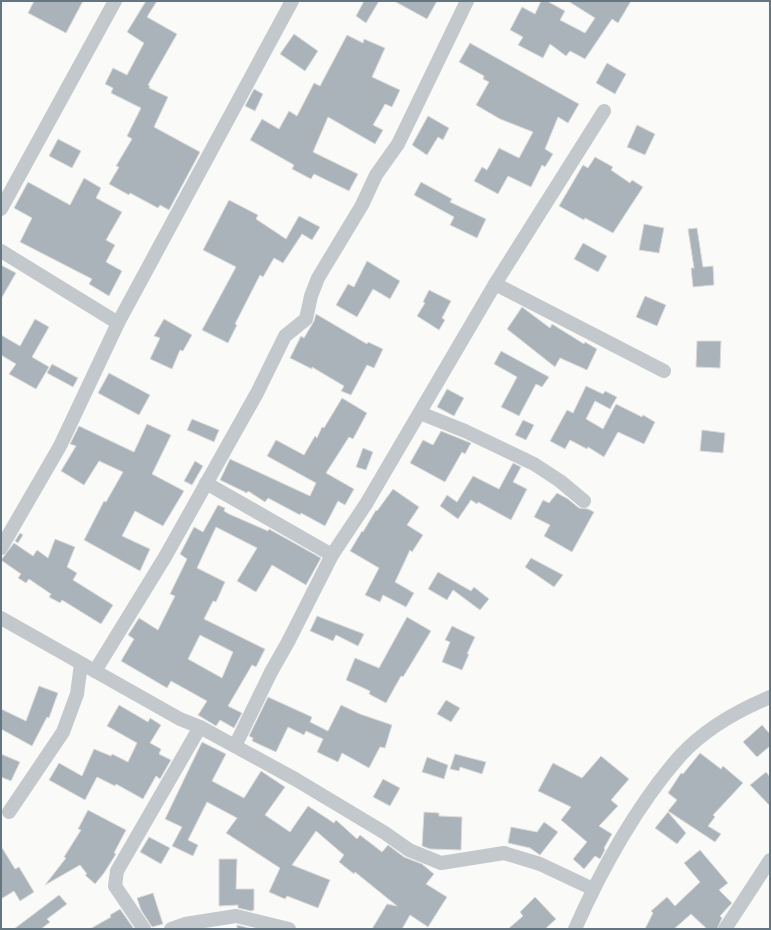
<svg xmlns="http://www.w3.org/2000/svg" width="771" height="930" font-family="Mulish,sans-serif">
<rect width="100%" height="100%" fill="#fafaf8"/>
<g fill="#aab3b9" stroke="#dcdcda" fill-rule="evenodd">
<path d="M34 1H83L66 33 28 13Z"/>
<path d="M146 1H157L147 17 177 34 148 85 150 86 149 88 168 97 154 127 200 152 169 210 160 205 158 208 130 193 129 195 109 184 119 167 116 166 132 139 127 136 141 108 111 93 113 88 105 84 113 68 127 75 144 43 127 32Z"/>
<path d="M364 1H379L366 23 356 16Z"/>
<path d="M394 1H437L427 19Z"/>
<path d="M541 1H547L565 11 560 20 585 33 595 18 568 1H631L618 23 612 19 585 59 570 51 566 56 550 44 543 58 518 45 523 37 510 30 522 7 535 14Z"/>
<path d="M294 34 318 51 305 71 280 54Z"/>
<path d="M347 35 363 43 364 39 385 48 372 77 400 90 392 107 385 104 373 125 383 130 375 144 328 117 313 152 358 174 349 191 314 174 311 179 292 169 294 165 250 140 262 119 279 129 289 111 297 116 314 83 320 86Z"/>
<path d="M470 43 579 104 568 123 558 117 545 149 553 154 545 167 542 165 531 187 508 176 498 194 474 181 482 167 487 170 499 148 519 158 533 132 500 119 476 105 489 82 483 79 484 76 459 62Z"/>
<path d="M607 63 626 74 615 94 596 83Z"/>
<path d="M254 89 263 94 255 111 245 106Z"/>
<path d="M428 116 449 128 443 140 438 137 427 155 412 145Z"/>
<path d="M637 125 655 134 645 155 627 147Z"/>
<path d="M58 139 81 151 72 168 49 156Z"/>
<path d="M595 157 613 167 611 170 630 183 632 180 643 187 613 233 585 218 584 220 559 206 583 165 588 168Z"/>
<path d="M84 178 101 188 96 198 122 212 106 240 115 245 106 262 122 271 109 296 89 284 92 279 20 242 32 218 14 208 28 182 70 205Z"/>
<path d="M421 182 452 199 450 202 486 219 477 238 450 225 454 217 414 195Z"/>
<path d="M229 200 258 215 256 219 286 239 299 216 320 227 312 240 302 234 283 263 274 258 263 277 260 275 235 324 237 325 228 343 202 330 236 267 203 250Z"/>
<path d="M644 224 664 228 659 253 639 250Z"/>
<path d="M697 228 703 267 713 266 714 285 693 287 691 268H694L688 229Z"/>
<path d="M583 243 607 256 598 272 574 259Z"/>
<path d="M367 261 400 281 390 299 373 289 357 317 336 305 348 284 354 287Z"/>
<path d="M1 265 16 273 1 299Z"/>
<path d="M429 290 451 301 442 318 445 320 439 330 417 316 425 303 423 302Z"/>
<path d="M645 296 666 305 657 326 636 317Z"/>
<path d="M522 307 550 328 552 324 584 344 585 342 597 349 587 370 560 358 555 367 507 329Z"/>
<path d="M316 314 367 344 368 342 383 349 374 368 367 365 351 395 341 391 344 386 312 367V369L290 358 301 336 304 338 314 321Z"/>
<path d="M35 319 49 327 32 357 49 367 36 389 9 374 16 364 1 355V335L20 346Z"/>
<path d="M164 319 192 335 183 351 180 350 172 369 150 359 160 338 154 336Z"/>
<path d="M697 341H721L720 368 696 367Z"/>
<path d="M501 351 549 377 542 387 536 384 519 416 501 407 517 377 494 364Z"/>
<path d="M52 364 78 378 73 387 47 373Z"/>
<path d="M109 373 150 395 139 415 98 393Z"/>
<path d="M586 386 603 394 605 391 617 397 610 409 595 401 586 419 603 429 616 404 642 417 643 415 655 422 644 444 618 432 604 457 588 447 587 449 570 440 565 449 550 441 567 410 573 413Z"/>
<path d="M447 389 464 398 454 416 437 407Z"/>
<path d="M342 398 367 413 353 439 349 437 326 473 354 489 345 505 338 501 325 526 301 513 300 515 268 498 265 502 248 491 247 493 220 480 230 459 310 496 316 483 267 456 276 440 304 455 315 436 317 438 322 427 324 428Z"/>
<path d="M192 419 219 430 214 442 187 430Z"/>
<path d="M523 420 534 425 526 440 515 435Z"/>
<path d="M147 424 171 435 152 474 184 491 163 526 135 511 122 536 150 549 140 571 84 540 104 501 106 502 123 472 99 461 84 485 61 471 76 446 70 444 79 426 134 452Z"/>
<path d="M702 430 725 433 723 453 700 451Z"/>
<path d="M441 431 471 443 465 454 462 452 445 482 410 463 423 440 433 445Z"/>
<path d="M363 448 373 452 366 470 356 467Z"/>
<path d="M195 461 203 466 192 485 184 481Z"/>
<path d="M513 463 521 467 513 482 527 489 511 520 478 502 477 504 471 500 458 519 440 506 447 495 457 502 473 476 499 489Z"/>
<path d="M393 489 419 507 407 525 423 535 412 552 410 550 395 582 414 593 406 607 383 595 380 602 365 595 379 568 350 551 362 531 363 532 376 510 377 511Z"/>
<path d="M557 493 568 499 579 508 588 509 594 512 572 552 544 536 550 525 534 517 543 500 549 503Z"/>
<path d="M218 505 225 508 224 511 229 514 268 531 269 529 321 558 306 585 272 565 256 592 237 581 257 548 216 527 197 568 225 582 216 602 213 601 204 619 265 649 256 667 252 665 228 706 242 713 234 728 220 720 216 726 198 715 207 701 171 681 167 688 121 661 134 639 128 635 139 618 158 630 175 596 170 594 187 559 180 554 194 527 203 532ZM200 635 233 652 222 678 188 659Z"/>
<path d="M20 533 23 535 18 543 15 541Z"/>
<path d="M55 539 75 547 67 567 77 573 73 580 113 605 101 624 62 600 60 603 49 597 51 594 29 579 26 583 18 578 21 574 1 560 14 543 33 556 37 550 48 558Z"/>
<path d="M531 558 563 575 554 587 525 567Z"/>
<path d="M438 572 471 591 474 587 489 599 480 610 453 590 447 600 428 589Z"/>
<path d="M317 616 364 634 358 646 336 635 333 641 310 631Z"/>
<path d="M407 617 431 631 403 677 401 676 386 703 369 694 370 691 346 680 355 658 379 668Z"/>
<path d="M452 626 475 637 467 654H469L462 670 442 662 450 642 445 640Z"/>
<path d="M39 686 58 693 49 718 47 717 32 746 1 729V709L26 721Z"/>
<path d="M268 697 312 717 310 722 328 731 341 705 360 714 392 725 385 748 380 747 369 768 342 753 338 762 317 752 323 739 306 731 304 735 288 727 276 752 252 741 253 738 249 736Z"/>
<path d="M446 700 460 708 451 722 437 714Z"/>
<path d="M119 705 148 722 150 718 161 725 150 743 161 749 159 754 171 760 160 779 156 776 143 799 116 784 115 786 97 777 85 800 49 780 59 763 82 776 94 749 111 756 112 754 128 762 137 743 107 726Z"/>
<path d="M762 725 770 734V746L757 757 743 742Z"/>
<path d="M202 742 226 754 212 781 244 798 261 771 285 787 265 815 290 832 308 806 334 823 336 820 357 839 360 835 382 852 388 845 404 857 422 864 434 874 426 884 447 897 428 927 410 915 402 929H372L387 904 397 906 355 872 354 874 339 862 344 855 316 831 292 865 330 880 318 908 287 896 285 899 269 892 280 868 226 833 237 818 207 802 188 840 198 845 193 856 172 846 182 827 165 819Z"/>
<path d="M700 753 721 769 723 766 743 783 713 815 715 817 708 826 721 834 715 842 668 811 677 800 668 793 681 773 683 774Z"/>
<path d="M1 754 20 762 11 781 1 777Z"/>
<path d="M455 754 486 762 482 774 460 767 459 771 450 769Z"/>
<path d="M601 756 629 779 611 800 618 806 599 826 612 834 604 848 605 850 600 859 595 856 584 869 573 859 587 842 561 820 571 807 538 791 553 763 582 778Z"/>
<path d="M427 757 448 765 444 779 422 772Z"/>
<path d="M766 772 770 777V806L750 785Z"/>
<path d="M383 779 400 788 390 806 373 797Z"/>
<path d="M88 810 126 830 114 853 116 854 104 873 95 884 85 875 87 874 80 865 45 885 66 858 64 857 81 830 78 829Z"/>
<path d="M424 812 439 813V816L462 817 461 850 430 849 422 846Z"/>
<path d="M668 812 686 833 677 844 655 828Z"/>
<path d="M544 822 558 832 540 855 530 848 508 843 511 827 537 832Z"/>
<path d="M149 837 170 848 161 864 140 852Z"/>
<path d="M1 846 15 869 19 867 34 892 20 901 14 891 1 899Z"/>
<path d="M700 850 728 883 719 890 732 903 720 916 722 918 717 929H707L691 914 674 929H645L653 913 651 911 667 897 675 906 700 882 684 863Z"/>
<path d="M219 859H237L236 889H254V910L251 911 238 908V905L219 906Z"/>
<path d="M153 893 163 924 152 927 141 910 137 898Z"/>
<path d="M59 895 67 904 47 919 50 922 41 929H14Z"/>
<path d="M535 897 556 919 545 929H508L523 916 520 912Z"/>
<path d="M120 909 134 929H90L111 917 110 915Z"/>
<path d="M237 925 253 929H237Z"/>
</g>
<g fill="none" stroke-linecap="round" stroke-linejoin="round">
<g stroke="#c3c8cc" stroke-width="14">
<path d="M1 209 115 1"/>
<path d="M1 251 118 323"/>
<path d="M495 284 664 371"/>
<path d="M420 413 465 431 534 464 560 481 584 501"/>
<path d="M206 483 332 555"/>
<path d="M1 548 60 446 118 323 292 1"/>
<path d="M1 618 180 719 200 727 295 779 385 833 409 850 441 863 504 853 540 864 593 889"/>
<path d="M95 671 165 557 257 393 285 336 306 319 311 296 318 278 362 205 376 175 398 144 467 1"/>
<path d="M235 746 271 672 288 642 332 555 366 504 495 284 604 111"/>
<path d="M9 812 63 732 77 694 81 664"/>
<path d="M144 929 115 886 117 871 200 727"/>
<path d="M171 929 185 924 236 916 289 929"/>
<path d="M575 929C601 870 638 803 681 755 704 730 739 710 770 697"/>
<path d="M725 929 770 860"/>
</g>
</g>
<rect width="771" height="930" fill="none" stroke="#657683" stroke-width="4"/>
</svg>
